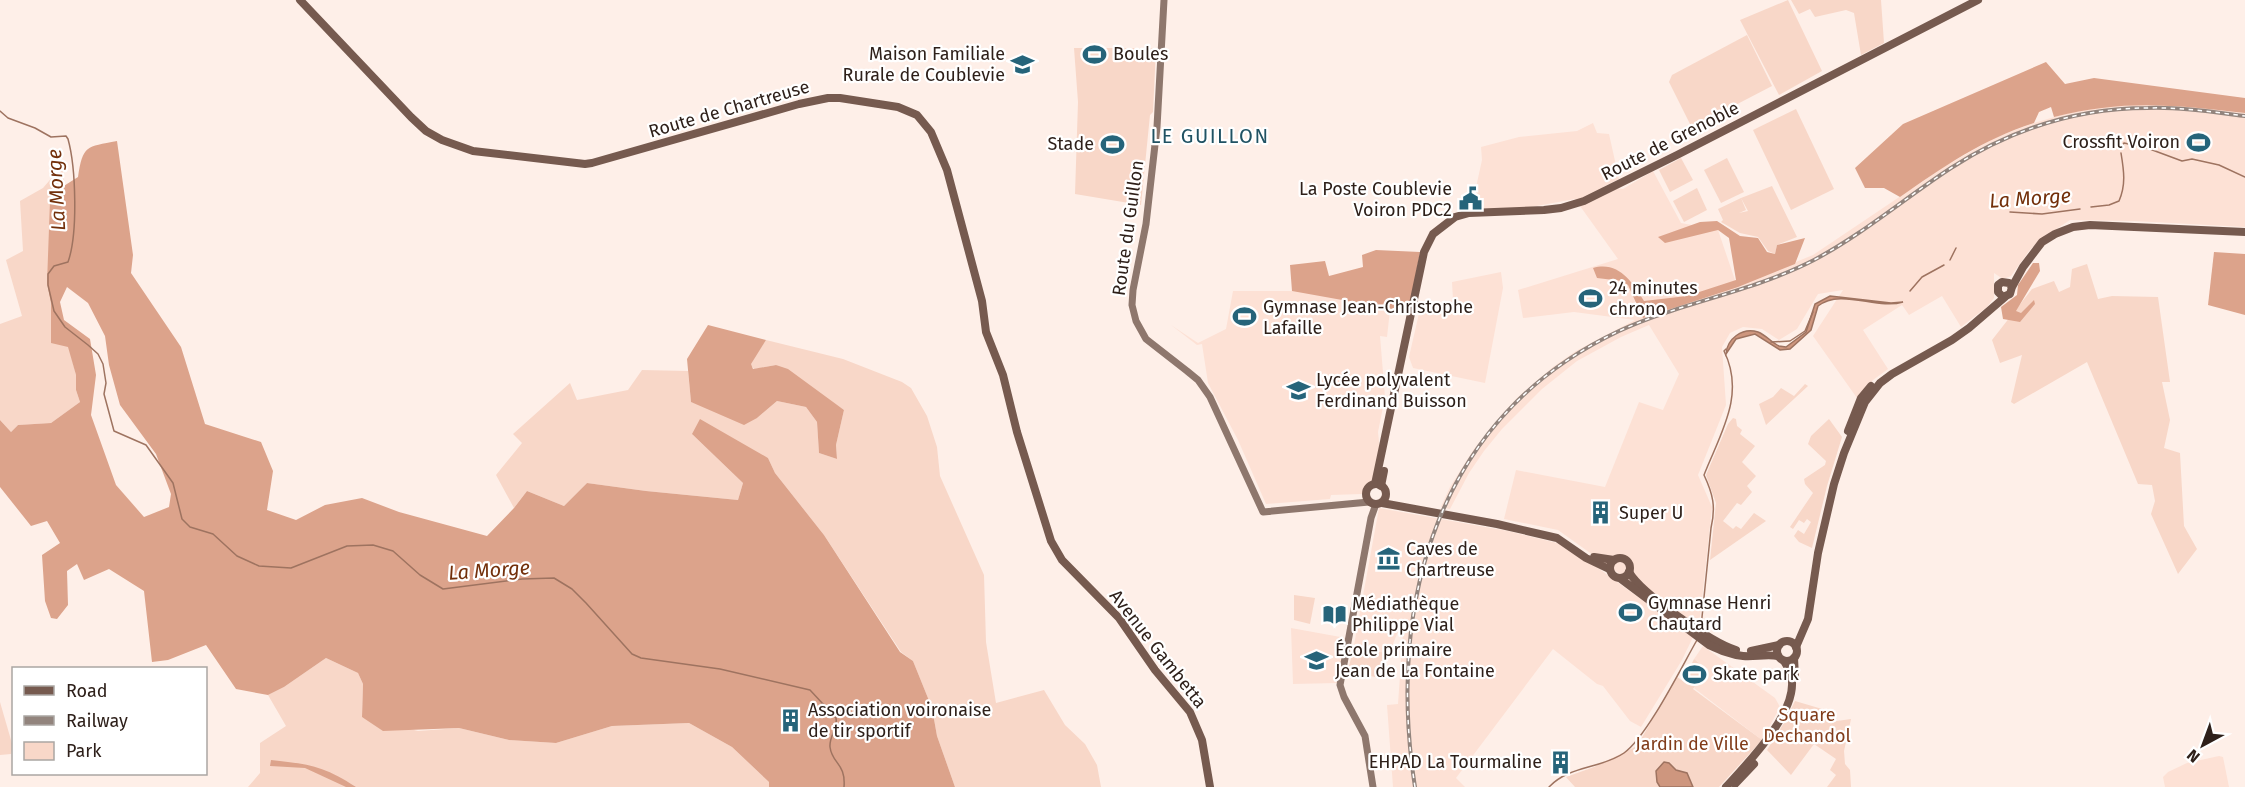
<svg xmlns="http://www.w3.org/2000/svg" width="2245" height="787" font-family="'Fira Sans',sans-serif">
<rect width="100%" height="100%" fill="#feefe8"/>
<g fill="#fde1d5">
<path d="M2138 104H2171L2245 113V227L2134 221 2070 220 2040 240 2029 251 2011 276 2003 279 1994 273V298L1987 307 1961 327 1942 296 1909 315 1902 305 1863 330 1888 369 1873 380 1857 398 1813 336 1843 290 1818 294 1797 329 1779 340 1762 329 1743 327 1730 333 1722 347 1726 405 1698 475 1712 507 1699 627 1628 580 1558 530 1504 519 1516 470 1605 487 1639 402 1663 410 1679 374 1649 325 1621 337 1577 361 1542 389 1502 429 1484 451 1469 473 1450 509 1441 507 1450 487 1474 449 1517 398 1553 367 1576 351 1635 320 1574 312 1523 318 1518 290 1618 259 1575 199 1520 209H1475L1473 201 1482 160 1481 147 1519 137 1577 131 1593 123 1597 133 1609 134 1619 179 1603 187 1623 189 1653 171 1681 223 1718 230 1737 286 1813 255 1947 165 1996 137 2034 123 2068 113 2094 108Z"/>
<path d="M1501 272 1503 288 1485 383 1413 368 1409 357 1420 309 1453 300 1452 282Z"/>
<path d="M1300 288 1388 302 1390 310 1387 337 1380 336 1385 397 1378 432 1380 451 1373 482 1367 485 1362 494 1331 495 1330 499 1266 504 1238 440 1208 383 1202 344 1197 345 1171 325 1198 343 1226 329 1233 291H1291Z"/>
<path d="M1379 508 1508 531 1561 544 1598 568 1693 637 1682 660 1641 727 1630 721 1603 686 1597 684 1553 649 1456 778 1465 787H1393L1387 705 1398 704 1403 633 1399 629 1389 654 1354 645Z"/>
<path d="M1291 628 1346 638 1337 683 1293 684Z"/>
<path d="M1703 646 1775 698 1780 707 1762 740 1694 688 1708 669 1694 659Z"/>
<path d="M2219 756 2223 757 2229 787H2165L2163 777 2168 772 2187 763Z"/>
</g>
<g fill="#f8d7c8">
<path d="M1788 0 1822 71 1779 95 1740 20Z"/>
<path d="M1791 0H1881L1884 43 1861 55 1854 13 1846 10 1815 17 1810 9 1799 14Z"/>
<path d="M1747 35 1772 86 1697 125 1690 124 1669 82 1672 75Z"/>
<path d="M1074 48H1156L1153 112 1150 115 1141 205 1075 194 1078 102Z"/>
<path d="M1796 109 1834 189 1791 210 1753 130Z"/>
<path d="M1681 158 1693 180 1670 192 1659 170Z"/>
<path d="M1727 158 1744 192 1721 203 1704 170Z"/>
<path d="M62 166 66 193 48 265 76 375V390L80 402 51 423 18 425 11 432 0 420V324L22 316 6 260 23 251 20 201 43 188Z"/>
<path d="M1772 186 1797 237 1777 245 1775 254 1768 251 1758 237 1740 233 1721 222 1723 220 1718 209 1741 198 1746 210 1739 213 1748 211 1741 198Z"/>
<path d="M1697 188 1707 210 1684 222 1673 201Z"/>
<path d="M2087 264 2098 299 2112 296 2158 297 2170 382H2162L2170 420 2164 448 2180 453 2184 526 2197 549 2178 574 2151 514 2155 501 2152 485 2138 484 2087 362 2014 404 2011 402 2022 355 2000 363 1992 340 2032 289 2054 281 2059 292 2070 287 2072 269Z"/>
<path d="M766 340 843 359 902 382 911 388 927 416 937 447 940 476 984 575 986 642 996 703 1044 690 1065 725 1085 744 1097 765 1101 787H955L937 736 932 708 913 661 901 652 824 535 775 473 768 458 692 434 743 483 738 500 646 491 587 483 564 506 527 491 514 508 496 475 522 443 513 434 570 383 577 400 628 390 642 370 688 371 691 402 757 418 777 401 806 407 817 422 819 453 837 459 836 445 844 410 776 365 754 369 750 364Z"/>
<path d="M1805 384 1808 386 1766 425 1759 404 1773 397 1781 388 1794 396Z"/>
<path d="M1733 418 1736 419 1737 426 1742 430 1740 434 1755 446 1742 462 1756 476 1747 486 1752 492 1741 505 1737 503 1723 521 1733 529 1736 526 1741 529 1754 513 1766 521 1710 560 1716 503 1706 475 1728 424Z"/>
<path d="M1829 419 1842 437 1827 486 1812 548 1799 542 1794 536 1798 530 1804 534 1811 522 1807 519 1804 523 1799 520 1793 529 1790 527 1813 493 1805 484 1804 479 1825 465 1826 461 1808 444 1811 436Z"/>
<path d="M1294 595 1315 598 1310 624 1294 620Z"/>
<path d="M1354 645 1389 654 1378 670 1376 677 1363 675V673L1348 671Z"/>
<path d="M326 658 358 673 363 684 362 717 418 731 459 728 509 740 556 743 612 726 689 723 732 747 769 782V787H248L260 773V743L286 726 268 695 284 687Z"/>
<path d="M1694 659 1707 669 1693 689 1762 740 1719 787H1575L1566 777 1594 767 1637 746 1677 677 1683 681Z"/>
<path d="M1795 701 1829 711 1830 722 1851 719 1844 751 1845 764 1850 770 1851 787H1827L1836 775 1830 770 1836 759 1814 744 1791 775 1767 750 1784 723Z"/>
<path d="M0 702 13 747 11 754 0 755Z"/>
</g>
<g fill="#dca38b" fill-rule="evenodd">
<path d="M2046 62 2065 84 2094 78 2245 98V113C2174 105 2125 99 2054 117L2051 107 2039 112 2034 123C1981 140 1945 166 1900 197L1884 188H1865L1855 168 1903 124Z"/>
<path d="M117 141 133 255 131 273 181 347 205 424 261 442 273 471 267 510 296 520 325 505 362 498 399 512 487 536 514 508 527 491 564 506 587 483 646 491 738 500 743 483 692 434 700 419 768 458 775 473 824 535 900 652 913 661 932 708 937 736 955 787H769V782L732 747 689 723 612 726 556 743 509 740 459 728 383 731 362 717 363 684 358 673 326 658 284 687 268 695 236 689 206 645 168 660 152 662 144 591 109 569 84 580 77 564 67 571 68 605 57 619 51 618 45 601 42 555 60 543 47 521 31 526 0 487V420L11 432 18 425 51 423 80 402 76 390V375L68 347 51 343V303L47 283 50 201 59 189 78 177C83 145 86 147 117 141ZM67 287 88 303 105 336 109 365 120 405 156 454 171 494 169 507 144 517 116 485 91 415 96 375 90 339 64 320 60 302Z"/>
<path d="M1717 221 1740 236 1758 238 1767 252 1775 254 1777 245 1805 238 1795 264 1738 287 1643 318 1628 285 1622 281 1597 278 1593 268C1619 261 1632 282 1644 301L1687 296 1736 280 1729 238 1718 230 1665 243 1658 237 1700 222Z"/>
<path d="M1376 250 1420 252 1409 312 1292 291 1290 265 1325 261 1329 276 1363 267 1362 255Z"/>
<path d="M2214 252 2245 254V315L2208 305Z"/>
<path d="M2033 263H2039L2040 271 2016 311 2021 313 2034 300 2035 304 2020 322 2003 319 2001 307 2017 295 2018 285Z"/>
<path d="M708 325 766 340 751 364 753 369 776 365 788 369 844 410 836 445 837 459 819 453 817 422 806 407 777 401 757 418 744 425 691 402 687 359Z"/>
<path d="M271 760C309 764 324 766 356 787H346L305 768 270 766Z"/>
</g>
<g fill="#ce967e" stroke="#9e7360" stroke-width="1.5">
<path d="M1830 296 1891 303 1903 302C1877 310 1841 288 1818 306L1811 330 1790 349 1780 350 1755 334 1736 339 1726 354C1727 339 1742 327 1758 332 1766 335 1772 343 1779 346L1786 347 1806 332 1815 304Z"/>
<path d="M1664 762 1669 763 1676 770 1687 773 1693 787H1660L1657 782 1656 771Z"/>
</g>
<g fill="none" stroke-linecap="round" stroke-linejoin="round">
<g stroke="#9e7360" stroke-width="1.5">
<path d="M0 111 8 118 35 128 51 137 66 136 68 139C76 168 78 234 68 262L54 266 48 274V285L54 311 65 327 88 345 98 354 103 364 106 383 104 394 114 431 146 445 173 483 182 519 190 527 213 534 237 556 259 566 291 568 347 546 373 545 393 551 420 575 443 589 522 579 554 578 572 589 586 603 632 654 641 658 720 669 810 690 836 718C838 729 829 736 830 747 832 764 846 763 844 787"/>
<path d="M2121 148 2124 143 2147 148 2182 161 2192 159 2219 165 2245 177"/>
<path d="M2091 207 2109 205 2119 201C2126 185 2124 171 2121 153"/>
<path d="M2010 212 2042 214 2080 209"/>
<path d="M1950 260 1956 248"/>
<path d="M1910 291 1922 277 1944 265"/>
<path d="M1771 342 1790 341 1805 331 1813 312"/>
<path d="M1701 627 1711 528C1716 507 1713 494 1704 475 1720 434 1746 395 1724 351L1726 349"/>
<path d="M1549 787C1570 765 1601 769 1624 753 1647 737 1682 666 1697 640"/>
</g>
<g stroke="#8e776d" stroke-width="7">
<path d="M1164 0 1157 127 1146 224 1133 290 1132 305 1136 321 1146 339 1187 371 1198 380 1210 397 1263 512 1369 502"/>
<path d="M1373 787 1365 736 1344 697 1340 685 1371 518 1376 504"/>
</g>
<g stroke="#765a4f" stroke-width="8">
<path d="M300 0 411 117 426 131 442 140 473 151 585 164 592 163 799 104 828 98H840L898 107 917 115 931 132 947 170 982 301 986 332 1003 375 1017 432 1051 541 1062 560 1119 618 1155 670 1190 712 1202 740 1210 787"/>
<path d="M2012 287 2009 283 2002 282 1998 285V292L2003 297 2010 294 2012 287 2023 267 2042 242 2055 234 2073 227 2090 225 2245 232"/>
<path d="M1848 431 1861 398 1871 386"/>
<path d="M1375 484 1424 252 1433 234 1455 217 1469 213 1544 210 1561 208 1584 201 1677 155 1978 0"/>
<circle cx="1376" cy="494" r="10"/>
<path d="M1381 486 1384 471"/>
<path d="M1382 503 1497 524 1557 538 1586 558 1609 569"/>
<path d="M1594 557 1614 560"/>
<circle cx="1620" cy="568" r="10"/>
<path d="M1629 572C1641 593 1712 643 1736 650"/>
<path d="M1621 579 1709 645C1720 650 1731 655 1743 656 1755 657 1766 654 1778 656"/>
<circle cx="1787" cy="651" r="10"/>
<path d="M1796 647 1808 619 1818 553 1834 484 1844 453 1865 402 1880 383 1892 374 1952 340 1969 328 2005 297"/>
<path d="M1751 651 1779 645"/>
<path d="M1794 658 1795 677"/>
<path d="M1735 784 1754 764"/>
<path d="M1726 787C1747 764 1794 716 1792 682 1792 674 1788 667 1784 661"/>
</g>
<defs>
<path id="rail" d="M1415 787C1386 602 1438 416 1619 331 1682 302 1752 292 1814 260 1863 234 1905 198 1951 168 2010 130 2077 108 2148 108 2180 107 2213 112 2245 116"/>
</defs>
<use href="#rail" stroke="#92847d" stroke-width="4"/>
<use href="#rail" stroke="#fff" stroke-width="1.5" stroke-dasharray="4.5" stroke-linecap="butt"/>
</g>
<defs>
<symbol id="stadium-bare" viewBox="-9 -9 18 18"><path d="M0-5a6.5 5 0 1 0 0 10a6.5 5 0 1 0 0-10ZM-3.5-1.8h7v3.6h-7Z" fill="#26647a" stroke="#fff" stroke-width="2.5" paint-order="stroke"/></symbol>
<symbol id="school-bare" viewBox="-9 -9 18 18"><path d="M0-5L7-2L0 1L-7-2ZM-4 1L0 2.5L4 1V4Q0 6-4 4Z" fill="#26647a" stroke="#fff" stroke-width="2.5" paint-order="stroke"/></symbol>
<symbol id="civic-bare" viewBox="-9 -9 18 18"><path d="M-.6-6.5H3V-4.5H.6V-3L4-1V1h2V6H-6V1h2V-1L-.6-3ZM-1.2 2.5V6h2.4V2.5Z" fill="#26647a" stroke="#fff" stroke-width="2.5" paint-order="stroke"/></symbol>
<symbol id="building-bare" viewBox="-9 -9 18 18"><path d="M-4-6H4V6H1V3H-1V6H-4ZM-2.5-4.3h1.7v1.8h-1.7ZM.8-4.3h1.7v1.8H.8ZM-2.5-1h1.7V.8h-1.7ZM.8-1h1.7V.8H.8Z" fill="#26647a" stroke="#fff" stroke-width="2.5" paint-order="stroke"/></symbol>
<symbol id="museum-bare" viewBox="-9 -9 18 18"><path d="M0-6L6-3V-2H-6V-3ZM-5-1h2V3h-2ZM-1-1h2V3h-2ZM3-1h2V3H3ZM-6 4H6V6H-6Z" fill="#26647a" stroke="#fff" stroke-width="2.5" paint-order="stroke"/></symbol>
<symbol id="library-bare" viewBox="-9 -9 18 18"><path d="M-6-4Q-3-5.5-.7-3.5V5Q-3 3-6 4ZM6-4Q3-5.5 .7-3.5V5Q3 3 6 4Z" fill="#26647a" stroke="#fff" stroke-width="2.5" paint-order="stroke"/></symbol>
</defs>
<g fill-rule="evenodd">
<use href="#stadium-bare" x="1078" y="38" width="33" height="33"/>
<use href="#school-bare" x="1006" y="48" width="33" height="33"/>
<use href="#stadium-bare" x="2182" y="126" width="33" height="33"/>
<use href="#stadium-bare" x="1096" y="128" width="33" height="33"/>
<use href="#civic-bare" x="1454" y="182" width="33" height="33"/>
<use href="#stadium-bare" x="1574" y="282" width="33" height="33"/>
<use href="#stadium-bare" x="1228" y="300" width="33" height="33"/>
<use href="#school-bare" x="1282" y="374" width="33" height="33"/>
<use href="#building-bare" x="1584" y="496" width="33" height="33"/>
<use href="#museum-bare" x="1372" y="542" width="33" height="33"/>
<use href="#stadium-bare" x="1614" y="596" width="33" height="33"/>
<use href="#library-bare" x="1318" y="598" width="33" height="33"/>
<use href="#school-bare" x="1300" y="644" width="33" height="33"/>
<use href="#stadium-bare" x="1678" y="658" width="33" height="33"/>
<use href="#building-bare" x="774" y="704" width="33" height="33"/>
<use href="#building-bare" x="1544" y="746" width="33" height="33"/>
</g>
<g text-anchor="middle" dominant-baseline="central" stroke-width="4.5" stroke-linejoin="round" paint-order="stroke">
<g font-size="18" fill="#2e201a" stroke="#fff" text-anchor="start">
<text x="1005" y="54" text-anchor="end">Maison Familiale<tspan x="1005" dy="21">Rurale de Coublevie</tspan></text>
<text x="1113" y="54">Boules</text>
<text x="2180" y="142" text-anchor="end">Crossfit Voiron</text>
<text x="1094" y="144" text-anchor="end">Stade</text>
<text x="1452" y="189" text-anchor="end">La Poste Coublevie<tspan x="1452" dy="21">Voiron PDC2</tspan></text>
<text x="1609" y="288">24 minutes<tspan x="1609" dy="21">chrono</tspan></text>
<text x="1263" y="307">Gymnase Jean-Christophe<tspan x="1263" dy="21">Lafaille</tspan></text>
<text x="1316" y="380">Lycée polyvalent<tspan x="1316" dy="21">Ferdinand Buisson</tspan></text>
<text x="1619" y="513">Super U</text>
<text x="1406" y="549">Caves de<tspan x="1406" dy="21">Chartreuse</tspan></text>
<text x="1648" y="603">Gymnase Henri<tspan x="1648" dy="21">Chautard</tspan></text>
<text x="1352" y="604">Médiathèque<tspan x="1352" dy="21">Philippe Vial</tspan></text>
<text x="1335" y="650">École primaire<tspan x="1335" dy="21">Jean de La Fontaine</tspan></text>
<text x="1713" y="674">Skate park</text>
<text x="808" y="710">Association voironaise<tspan x="808" dy="21">de tir sportif</tspan></text>
<text x="1542" y="762" text-anchor="end">EHPAD La Tourmaline</text>
</g>
<g font-size="18" fill="#2e201a" stroke="#fff">
<text transform="translate(729 109) rotate(-16)">Route de Chartreuse</text>
<text transform="translate(1670 141) rotate(-27)">Route de Grenoble</text>
<text transform="translate(1128 228) rotate(-82)">Route du Guillon</text>
<text transform="translate(1158 649) rotate(52)">Avenue Gambetta</text>
</g>
<g font-size="18" fill="#813c1a" stroke="#fff">
<text x="1807" y="715">Square<tspan x="1807" dy="21">Dechandol</tspan></text>
<text x="1692" y="744">Jardin de Ville</text>
</g>
<g font-size="20" letter-spacing="1.5" fill="#205263" stroke="#fff">
<text x="1210" y="136">LE GUILLON</text>
</g>
<g font-size="20" font-style="italic" fill="#73300b" stroke="#fff">
<text transform="translate(56 190) rotate(-93)">La Morge</text>
<text transform="translate(2030 198) rotate(-4)">La Morge</text>
<text transform="translate(489 570) rotate(-4)">La Morge</text>
</g>
</g>
<rect x="12" y="667" width="195" height="108" fill="#ffffff" stroke="#aba6a3" stroke-width="1.5"/>
<rect x="24" y="686" width="30" height="9" fill="#765a4f" stroke="#aba6a3" stroke-width="1.5"/>
<text x="66" y="697" font-size="18" fill="#2e201a">Road</text>
<rect x="24" y="716" width="30" height="9" fill="#92847d" stroke="#aba6a3" stroke-width="1.5"/>
<text x="66" y="727" font-size="18" fill="#2e201a">Railway</text>
<rect x="24" y="742" width="30" height="18" fill="#f8d7c8" stroke="#aba6a3" stroke-width="1.5"/>
<text x="66" y="757" font-size="18" fill="#2e201a">Park</text>
<g transform="translate(2203 745) rotate(221)" stroke="#ffffff" stroke-width="4.5" paint-order="stroke">
<path d="M0-4.5L10 22L0 15L-10 22Z" fill="#2e201a"/>
<text y="-9" font-size="16" font-weight="bold" text-anchor="middle" fill="#2e201a">N</text>
</g>
</svg>
